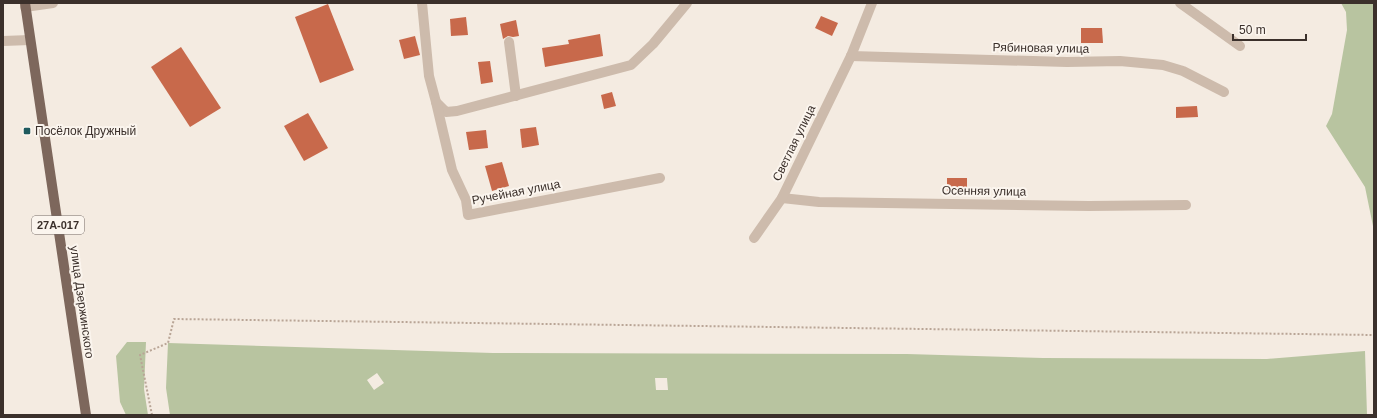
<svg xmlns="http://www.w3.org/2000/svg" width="1377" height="418" font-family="Helvetica,sans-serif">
<rect width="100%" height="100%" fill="#f4ebe1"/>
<g fill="#b8c4a0" fill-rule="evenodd">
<path d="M1341 3H1374V231L1365 187 1326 126 1332 114 1347 30 1346 12Z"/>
<path d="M127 342H146L144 389 148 415H126L120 402 116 356Z"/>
<path d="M168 343 493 353 907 354 1043 358 1267 359 1365 351 1367 415H170L166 388ZM377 373 384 383 374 390 367 380ZM655 378H667L668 390H656Z"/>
</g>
<g fill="#c8694b">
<path d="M328 4 354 70 320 83 295 17Z"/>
<path d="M821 16 838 23 832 36 815 28Z"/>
<path d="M466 17 468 35 451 36 450 19Z"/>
<path d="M516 20 519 36 513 37 508 36 503 39 500 24Z"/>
<path d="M1081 28H1102L1103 43H1081Z"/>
<path d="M600 34 603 56 545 67 542 48 569 44 568 40Z"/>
<path d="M415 36 420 55 404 59 399 40Z"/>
<path d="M181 47 221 108 190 127 151 67Z"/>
<path d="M490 61 493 82 481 84 478 62Z"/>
<path d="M612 92 616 106 604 109 601 95Z"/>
<path d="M1197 106 1198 117 1176 118V107Z"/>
<path d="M308 113 328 148 304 161 284 126Z"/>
<path d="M536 127 539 145 522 148 520 129Z"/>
<path d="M486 130 488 148 469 150 466 132Z"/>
<path d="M502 162 509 186 492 191 485 166Z"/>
<rect x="947" y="178" width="20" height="13"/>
</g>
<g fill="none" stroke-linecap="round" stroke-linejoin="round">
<path stroke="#b9a596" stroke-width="2" stroke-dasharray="2 2" stroke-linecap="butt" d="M152 415 140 355 168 343 174 319 1374 335"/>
<g stroke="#cdbbac" stroke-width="10">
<path d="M422 3 429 76 436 102 446 112 457 111 631 65 653 44 687 3"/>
<path d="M1180 3 1240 46"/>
<path d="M25 7 53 3"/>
<path d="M3 41 30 40"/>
<path d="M509 42 516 96"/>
<path d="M851 56 1067 62 1120 61 1163 65 1183 71 1224 92"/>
<path d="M436 102 452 170 466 200 468 215 660 178"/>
<path d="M782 198 819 202 1089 206 1186 205"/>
<path d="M754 238 782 198 851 56 872 3"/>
</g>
<path stroke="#7d675c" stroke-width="10" d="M25 3 86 415"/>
</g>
<rect fill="#1f5a5e" stroke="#fbf5ee" stroke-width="1.5" x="23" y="127" width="8" height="8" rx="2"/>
<g text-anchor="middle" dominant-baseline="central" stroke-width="4" stroke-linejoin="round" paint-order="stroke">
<rect fill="#fbf5ee" stroke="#756b66" stroke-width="1" x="32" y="216" width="52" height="18" rx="3"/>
<g font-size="11" font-weight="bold" fill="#3b302b">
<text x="58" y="225">27А-017</text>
</g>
<g font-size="12" fill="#3b302b" stroke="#fbf5ee">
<text transform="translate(1041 48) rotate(1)">Рябиновая улица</text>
<text transform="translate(794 143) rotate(-64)">Светлая улица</text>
<text transform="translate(984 191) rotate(1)">Осенняя улица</text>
<text transform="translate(516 192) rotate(-11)">Ручейная улица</text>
<text transform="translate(82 302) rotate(82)">улица Дзержинского</text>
</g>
<g font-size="12" fill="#3b302b" stroke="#fbf5ee" text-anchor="start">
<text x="35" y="131">Посёлок Дружный</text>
</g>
</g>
<rect width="1377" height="418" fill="none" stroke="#3b302b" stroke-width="8"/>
<path d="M1233 34v6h73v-6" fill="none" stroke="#3b302b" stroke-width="2"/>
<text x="1239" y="34" font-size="12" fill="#3b302b" stroke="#fbf5ee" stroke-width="3" paint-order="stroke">50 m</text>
</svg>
